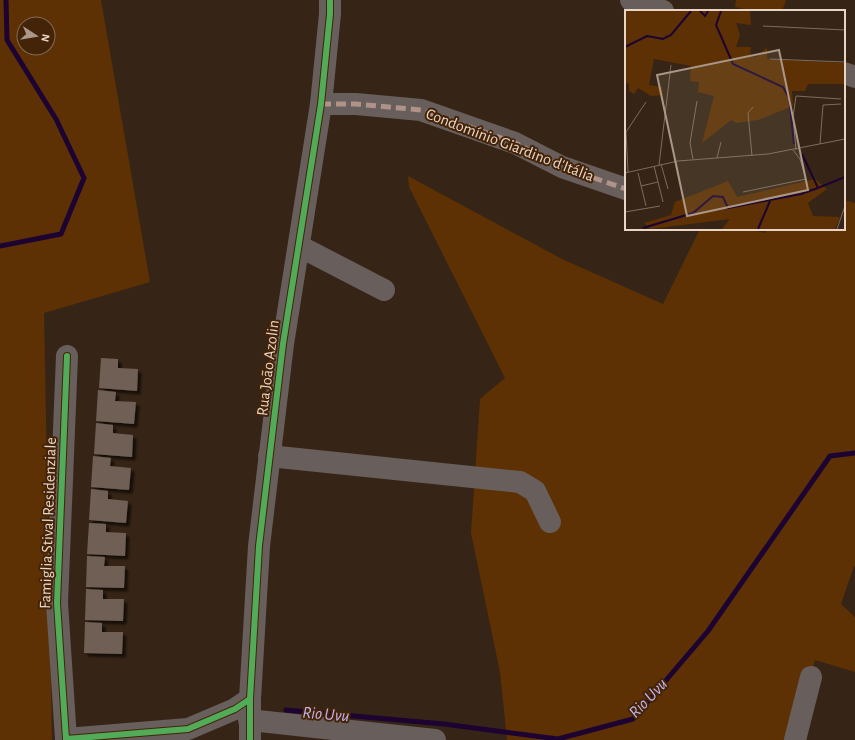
<svg xmlns="http://www.w3.org/2000/svg" width="855" height="740" font-family="'Alegreya Sans',sans-serif">
<defs>
<filter id="shadow"><feDropShadow dx="3.5" dy="3.5" stdDeviation="1" flood-color="#0009"/></filter>
</defs>
<rect width="100%" height="100%" fill="#362516"/>
<g fill="#5d3103" fill-rule="evenodd">
<path d="M0 0H101L150 282 44 313 52 740H0ZM24 24H48V48H24Z"/>
<path d="M736 0H786L782 11H755L735 7Z"/>
<path d="M408 176 562 259 663 304 700 229H750L765 233 767 229H844V200L855 203V566H854L841 604 855 617V672L815 660 794 740H507L500 672 471 533 480 399 505 378 409 187Z"/>
</g>
<g fill="none" stroke-linecap="round" stroke-linejoin="round">
<g stroke="#1c0332" stroke-width="5">
<path d="M0 246 61 234 84 178 56 119 7 40 6 0"/>
<path d="M286 710 444 724 558 739 633 719 708 631 830 456 855 453"/>
</g>
</g>
<g fill="#6f5f55" filter="url(#shadow)">
<path d="M101 358 118 359V368L138 369 137 391 99 388Z"/>
<path d="M98 390 116 392 115 401 136 402 134 424 96 421Z"/>
<path d="M96 423 113 425V433L133 435 132 457 94 454Z"/>
<path d="M93 456 111 458 110 466 131 468 129 490 91 487Z"/>
<path d="M91 489 108 491V499L128 501 126 523 89 520Z"/>
<path d="M89 523 106 524V532L126 533 125 556 87 554Z"/>
<path d="M87 556 105 557 104 566H125L124 588 86 587Z"/>
<path d="M86 589 103 590V599H124L123 621 85 620Z"/>
<path d="M85 622 102 623V632H123L122 654 84 653Z"/>
</g>
<g fill="none" stroke-linecap="round" stroke-linejoin="round">
<g stroke="#685e5c" stroke-width="22">
<path d="M631 0 663 11"/>
<path d="M844 73 855 77"/>
<path d="M321 104H356L421 110 515 143 562 167 626 189"/>
<path d="M299 246 384 290"/>
<path d="M67 356 57 603 66 739 188 729 235 709 250 699"/>
<path d="M269 456 520 482 535 491 550 522"/>
<path d="M249 720 435 740"/>
<path d="M250 740V699L259 546 283 344 321 104 330 14V0"/>
<path d="M795 740 811 677"/>
</g>
<path stroke="#af9288" stroke-width="5" stroke-dasharray="10 5" stroke-linecap="butt" d="M321 104H356L421 110 515 143 562 167 626 189"/>
<defs>
<g id="cycleway">
<path d="M67 356 57 603 66 739 188 729 235 709 250 699"/>
<path d="M250 740V699L259 546 283 344 321 104 330 14V0"/>
</g>
</defs>
<use href="#cycleway" stroke="#432409" stroke-width="8"/>
<use href="#cycleway" stroke="#51ab58" stroke-width="6"/>
</g>
<g text-anchor="middle" dominant-baseline="central" stroke-width="4" stroke-linejoin="round" paint-order="stroke">
<g font-size="16" fill="#e9d5c6" stroke="#432409">
<text transform="translate(510 145) rotate(21)">Condomínio Giardino d'Itália</text>
<text transform="translate(268 368) rotate(-83)">Rua João Azolin</text>
<text transform="translate(48 523) rotate(-88)">Famiglia Stival Residenziale</text>
</g>
<g font-size="17" font-style="italic" fill="#c7b5ed" stroke="#432409">
<text transform="translate(648 698) rotate(-46)">Rio Uvu</text>
<text transform="translate(326 714) rotate(5)">Rio Uvu</text>
</g>
</g>
<g transform="translate(625 10)">
<rect width="220" height="220" fill="#362516"/>
<path d="M0 1H125L126 15 111 13 115 25 111 37H126L125 46 132 47 142 37V49L220 53V74H183L180 81H167L168 96 133 110 111 113 106 110 77 133 89 86 73 82 74 72 65 71 66 56 29 49 24 75 37 77 38 85 26 86 13 78 9 84 4 81V74L0 72ZM190 169 202 179 183 193 188 206 215 207 210 219H97L105 209 26 219 19 213 46 205 50 192 103 171 112 187Z" fill="#5d3103"/>
<path fill="none" stroke="#1c0332" stroke-width="2" d="M75 1 80 6 83 1M96 1 91 15 108 54 158 77 164 88 169 134M0 37 22 26 38 29 46 25 66 1M177 144 193 178 220 167M18 218 68 203 88 186 98 187 103 198 176 184 193 178M133 219 145 191"/>
<path fill="none" stroke="#7e6b5c" stroke-width="1" d="M138 16 220 20M145 49 220 52M195 134 198 95 216 94M171 140 168 107 171 86 216 89M127 146 123 103 128 97M92 148 96 132M68 149 65 133 72 91M36 154 43 179M34 155 46 55M29 156 38 192M3 162 1 122 21 92M0 163 53 151 143 144 220 129M13 163 21 196M16 176 33 172M118 182 181 169 175 149 168 140M0 202 35 196M212 219 220 196"/>
<path fill="#aa9788" fill-opacity="0.15" stroke="#aa9788" stroke-width="2" d="M154 40 183 180 62 206 32 65Z"/>
<rect width="220" height="220" fill="none" stroke="#e9d5c6" stroke-width="2"/>
</g>
<g transform="translate(36 36) rotate(102)"><circle r="19" fill="#432409" stroke="#856b55"/>
<path d="M0-3L7 15L0 10L-7 15Z" fill="#aa9788"/>
<text y="-6" font-size="11" font-weight="bold" text-anchor="middle" fill="#e9d5c6">N</text>
</g>
</svg>
